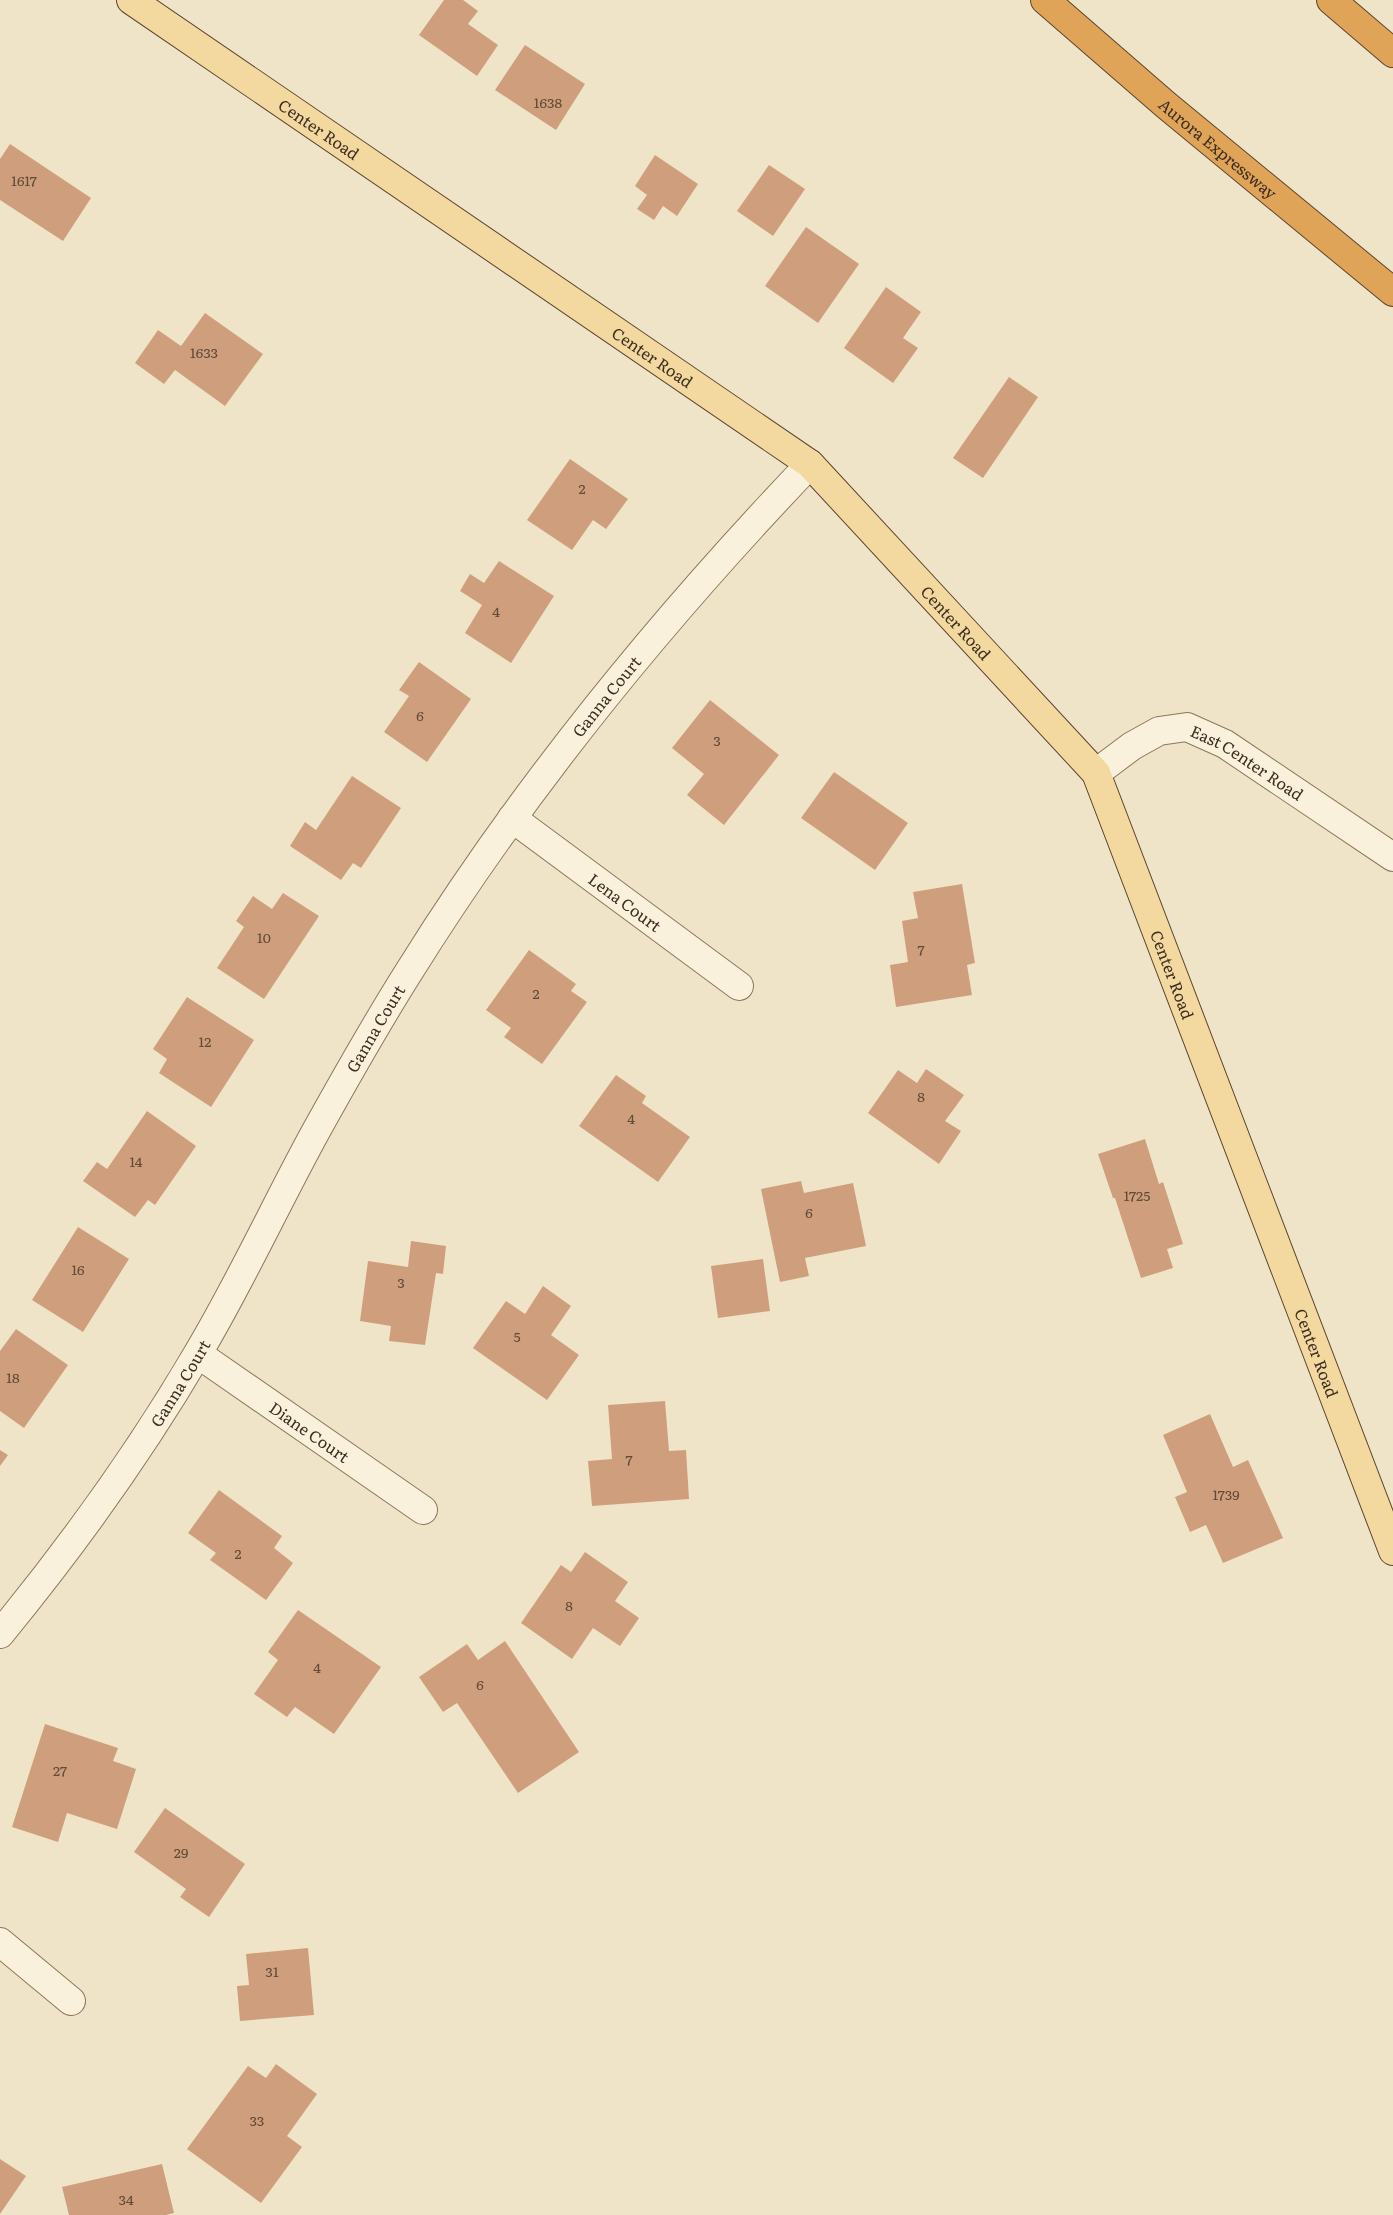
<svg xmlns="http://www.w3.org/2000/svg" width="1393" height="2215" font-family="Literata,serif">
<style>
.building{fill:#cf9f7d}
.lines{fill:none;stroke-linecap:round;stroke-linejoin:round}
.minor-casing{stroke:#8d765c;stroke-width:30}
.major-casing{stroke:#5b4430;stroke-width:30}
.highway-casing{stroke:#5b4430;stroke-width:30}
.minor{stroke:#faf1dc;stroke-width:28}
.major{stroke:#f3d9a0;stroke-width:28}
.highway{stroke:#e0a458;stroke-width:28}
.labels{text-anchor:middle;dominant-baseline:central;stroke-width:4.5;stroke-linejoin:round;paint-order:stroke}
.number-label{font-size:14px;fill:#624a37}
.street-label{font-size:16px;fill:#3d2e20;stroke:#f7eed8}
</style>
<rect width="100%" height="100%" fill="#f0e4c8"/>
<path class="building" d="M444 0H463L478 11 468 24 498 45 477 76 419 35Z
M525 45 585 84 556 130 495 90Z
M10 144 91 198 63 241 0 200V159Z
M655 155 698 184 677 216 663 206 654 220 637 209 647 195 635 186Z
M769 165 805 189 773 236 737 211Z
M806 227 859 264 818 323 765 286Z
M886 287 921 312 903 338 918 348 893 383 844 348Z
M205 313 263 354 225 406 175 370 164 384 135 363 158 330 181 346Z
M1009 377 1038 397 983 478 953 458Z
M570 459 628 499 606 529 593 520 572 550 527 520Z
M499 561 554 596 511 663 465 633 482 605 460 591 470 574 484 583Z
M419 662 471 699 427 762 384 732 409 696 399 690Z
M710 700 779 755 724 825 687 795 704 774 672 748Z
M834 772 908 823 875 870 801 818Z
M352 776 401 808 361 868 353 863 341 880 290 846 305 822 316 830Z
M962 884 975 963 967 965 972 995 896 1007 890 965 908 962 902 921 918 918 913 892Z
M283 893 319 916 264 999 217 968 244 927 236 921 253 896 272 909Z
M529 950 576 984 571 991 587 1002 542 1064 504 1037 511 1028 486 1010Z
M187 997 254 1040 211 1107 159 1073 167 1059 153 1049Z
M926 1069 964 1095 945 1121 961 1131 939 1164 868 1113 898 1070 917 1083Z
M616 1075 646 1096 642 1103 690 1137 658 1182 579 1126Z
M147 1111 196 1146 155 1205 148 1200 135 1217 83 1181 97 1162 107 1169Z
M1145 1139 1159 1184 1163 1182 1183 1244 1167 1249 1173 1268 1141 1278 1115 1198H1113L1098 1154Z
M801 1181 804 1193 853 1183 866 1246 805 1258 809 1276 780 1282 761 1189Z
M78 1227 129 1259 83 1332 32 1300Z
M411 1241 446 1246 443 1274 436 1273 425 1345 389 1341 391 1326 360 1321 368 1261 408 1267Z
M763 1259 770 1311 718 1318 711 1266Z
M543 1286 571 1306 551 1335 579 1355 547 1400 473 1348 506 1301 525 1314Z
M16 1329 68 1365 24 1428 0 1411V1351Z
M665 1401 669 1451 686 1450 689 1499 592 1506 588 1461 612 1459 608 1405Z
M1210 1414 1233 1467 1248 1460 1283 1538 1223 1563 1206 1525 1190 1532 1175 1497 1187 1492 1163 1435Z
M0 1450 8 1455 0 1466Z
M219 1490 282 1536 274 1548 293 1563 266 1600 210 1560 216 1553 188 1533Z
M585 1552 628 1582 615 1601 639 1618 620 1646 593 1628 572 1659 521 1623 561 1565 571 1572Z
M298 1610 381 1667 334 1734 295 1707 287 1717 254 1694 278 1660 268 1652Z
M505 1641 579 1752 518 1793 457 1703 443 1712 419 1677 467 1644 478 1660Z
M45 1724 118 1748 113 1761 136 1769 117 1829 67 1813 58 1842 12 1827Z
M165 1808 245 1864 209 1917 180 1897 186 1889 134 1852Z
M308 1948 314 2015 240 2021 237 1986 249 1985 246 1954Z
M276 2064 317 2094 287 2136 302 2147 261 2203 187 2149 248 2066 266 2078Z
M0 2159 26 2176 0 2214Z
M162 2164 174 2213 166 2215H69L62 2187Z"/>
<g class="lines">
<defs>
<g id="minor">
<path id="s1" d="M1096 773 1132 746 1159 731 1187 727 1225 744 1393 857"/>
<path id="s2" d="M512 818 739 986"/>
<path id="s3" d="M198 1354 423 1510"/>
<path id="s4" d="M0 1634C73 1545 140 1452 198 1353 241 1281 276 1204 316 1131 346 1077 377 1022 410 970 524 787 661 620 810 464"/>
<path d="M0 1942 71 2001"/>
</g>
<g id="major">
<path id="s5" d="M131 0 810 464 1096 773 1393 1551"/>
</g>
<g id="highway">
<path id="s6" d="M1045 0 1166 105 1393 292"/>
<path d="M1331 0 1393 53"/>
</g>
</defs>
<use href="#minor" class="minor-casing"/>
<use href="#major" class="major-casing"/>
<use href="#highway" class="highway-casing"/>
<use href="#minor" class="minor"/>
<use href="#major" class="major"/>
<use href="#highway" class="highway"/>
</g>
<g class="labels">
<g class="number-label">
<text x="548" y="102">1638</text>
<text x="24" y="180">1617</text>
<text x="204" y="352">1633</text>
<text x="582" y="488">2</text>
<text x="496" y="611">4</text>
<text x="420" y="715">6</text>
<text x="717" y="740">3</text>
<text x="264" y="937">10</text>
<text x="921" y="949">7</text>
<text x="536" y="993">2</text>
<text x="205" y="1041">12</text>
<text x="921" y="1096">8</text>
<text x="631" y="1118">4</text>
<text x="136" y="1161">14</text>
<text x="1137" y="1195">1725</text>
<text x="809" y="1212">6</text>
<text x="78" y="1269">16</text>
<text x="401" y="1282">3</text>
<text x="517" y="1336">5</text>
<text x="13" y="1377">18</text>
<text x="629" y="1459">7</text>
<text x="1226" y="1494">1739</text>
<text x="238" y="1553">2</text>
<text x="569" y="1605">8</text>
<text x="317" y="1667">4</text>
<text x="480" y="1684">6</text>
<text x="60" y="1770">27</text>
<text x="181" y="1852">29</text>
<text x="272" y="1971">31</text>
<text x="257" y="2120">33</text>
<text x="126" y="2199">34</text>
</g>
<g class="street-label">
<text stroke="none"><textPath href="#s5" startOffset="228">Center Road</textPath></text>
<text stroke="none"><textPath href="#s6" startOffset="228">Aurora Expressway</textPath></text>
<text stroke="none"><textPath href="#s5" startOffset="632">Center Road</textPath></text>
<text stroke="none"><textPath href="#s5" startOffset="1038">Center Road</textPath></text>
<text stroke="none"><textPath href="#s4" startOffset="1119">Ganna Court</textPath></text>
<text stroke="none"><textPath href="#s1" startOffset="174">East Center Road</textPath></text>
<text stroke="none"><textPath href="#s2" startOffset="141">Lena Court</textPath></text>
<text stroke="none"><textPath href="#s5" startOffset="1459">Center Road</textPath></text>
<text stroke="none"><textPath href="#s4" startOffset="714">Ganna Court</textPath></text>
<text stroke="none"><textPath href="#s5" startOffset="1864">Center Road</textPath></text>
<text stroke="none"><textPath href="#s4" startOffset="309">Ganna Court</textPath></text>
<text stroke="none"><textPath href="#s3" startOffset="136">Diane Court</textPath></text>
</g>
</g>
</svg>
